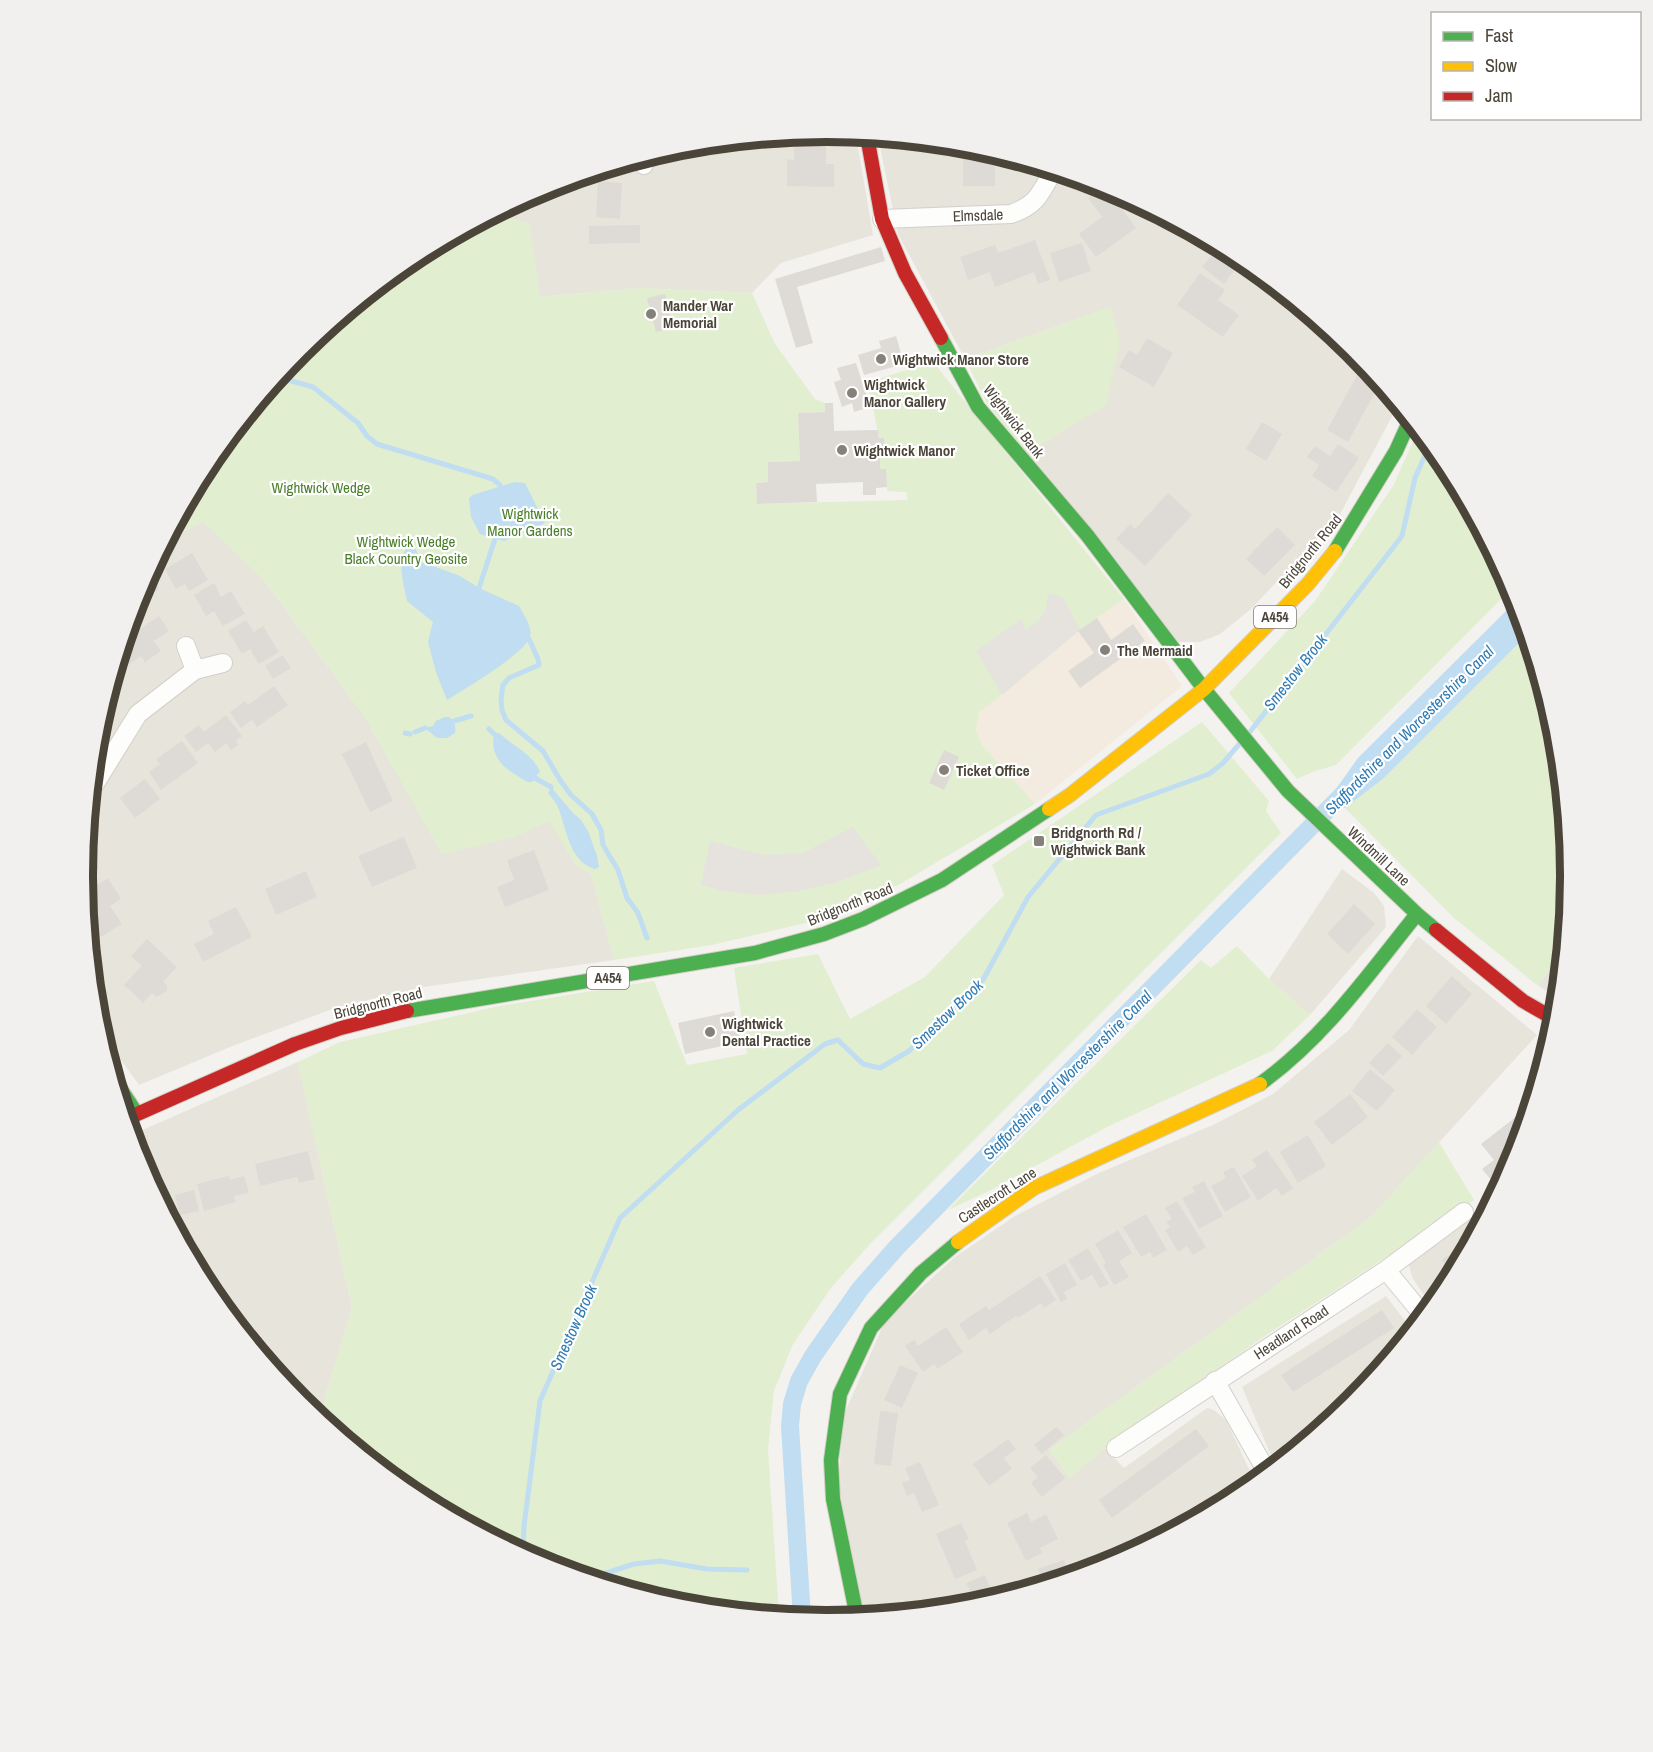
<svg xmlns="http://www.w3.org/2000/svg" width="1653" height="1752" font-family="'Archivo Narrow',sans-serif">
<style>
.residential{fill:#e7e4dc}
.commercial{fill:#f3ebdf}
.green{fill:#e1eecf}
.parking{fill:#e6e3df}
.water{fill:#c0ddf1}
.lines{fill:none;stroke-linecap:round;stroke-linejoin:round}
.stream{stroke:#c0ddf1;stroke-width:5}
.canal{stroke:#c0ddf1;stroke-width:18}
.building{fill:#dedbd6}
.street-casing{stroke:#d2d0cb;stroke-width:20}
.fast-casing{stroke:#d3cfc5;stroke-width:16}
.slow-casing{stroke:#d3cfc5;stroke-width:16}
.jam-casing{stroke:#d3cfc5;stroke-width:16}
.street{stroke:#fdfdfc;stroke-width:18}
.fast{stroke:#4caf50;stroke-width:14}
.slow{stroke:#ffc107;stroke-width:14}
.jam{stroke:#c62828;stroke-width:14}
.poi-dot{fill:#868178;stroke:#fff;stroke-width:2}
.labels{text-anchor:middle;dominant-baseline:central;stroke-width:4.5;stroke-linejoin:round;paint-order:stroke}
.shield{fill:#fff;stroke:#817c74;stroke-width:1.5}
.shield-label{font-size:14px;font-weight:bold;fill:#4b4439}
.street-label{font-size:15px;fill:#4b4439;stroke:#fff}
.poi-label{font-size:15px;font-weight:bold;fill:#4b4439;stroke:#fff;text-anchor:start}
.park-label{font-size:15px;fill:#4a7f2a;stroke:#fff}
.water-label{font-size:16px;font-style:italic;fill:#2e7ab2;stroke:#fff}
.rim{fill:none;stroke:#4b4439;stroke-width:8}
</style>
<rect width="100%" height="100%" fill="#f4f2ee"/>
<path class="residential" d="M827 132 856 135 873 235 781 263 752 293 639 288 539 297 529 224 509 217V206L542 189 682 146Z
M878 137 972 146 1112 189 1240 258 1353 350 1398 405 1339 516 1251 609 1220 634 1200 642H1177L1027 453 1111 307 965 359 898 234Z
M203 521 263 579 362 713 552 812 591 874 614 960 424 987 338 1007 235 1045 139 1085 100 1031 97 1021 83 876 97 731 139 591 166 541Z
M1342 869 1374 893 1384 906 1386 927 1310 1015 1269 979Z
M1418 936 1537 1035 1371 1217 1049 1450 1070 1478 1105 1448 1124 1468 1207 1408 1214 1410 1226 1420 1255 1482 1240 1495 1111 1563 971 1606 864 1616 839 1487 842 1419 885 1321 955 1257 1015 1216 1099 1173 1215 1124 1273 1094 1349 1030Z
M1563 955 1558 998 1537 985Z
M298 1062 352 1308 319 1417 300 1402 208 1289 139 1160 131 1135Z
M1489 1207 1445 1290 1431 1306 1412 1277 1408 1262Z
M1386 1296 1412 1330 1352 1402 1275 1465 1242 1387Z"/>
<path class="commercial" d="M1124 599 1182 686 1035 804 982 745 976 730 978 712 1017 683 1070 637Z"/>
<path class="green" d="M509 206V217L529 223 540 297 639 288 752 293 775 344 815 399 825 403V412L798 413 800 461 768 462V482L756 483 757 504 908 500 906 492 887 491 886 469H880V456L885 455 884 439 879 438 868 382 933 362 1124 599 1070 637 1017 683 979 712 976 730 982 745 1035 804 900 884 818 920 712 945 614 960 591 874 576 866 549 821 515 837 442 854 362 713 263 579 203 522 166 541 208 462 301 350 413 257Z
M1111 307 1120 342 1106 405 1027 453 987 403 965 359Z
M1418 430 1445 463 1512 588 1336 765 1315 771 1297 779 1229 693 1315 601 1393 486Z
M1527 635 1556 731 1570 876 1563 955 1537 985 1453 917 1345 808 1384 778Z
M1202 722 1269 801 1266 811 1281 833 870 1244 831 1288 793 1344 774 1391 768 1449 779 1615 681 1606 541 1563 413 1494 319 1417 352 1308 298 1062 340 1042 495 1007 654 981 687 1065 747 1054 734 968 818 954 850 1019 925 977 1004 895 992 865Z
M1237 946 1269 979 1310 1015 1272 1051 1109 1126 991 1190 948 1210 1201 960 1211 968Z
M1439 1142 1474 1200 1268 1334 1105 1448 1070 1478 1049 1450 1371 1217Z"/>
<path class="parking" d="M1048 593 1063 597 1080 630 1002 695 976 651 1021 619 1026 630 1040 619 1046 609Z
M853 827 881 865 835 883 794 892 759 895 723 891 701 885 710 841 764 855 803 853Z"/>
<path class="water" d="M514 482 525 483 545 523 504 541 480 534 471 517 469 498 473 495Z
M409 543 414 546 422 562 460 576 479 588 519 606C523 613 533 628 530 637 524 654 465 689 447 700L436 672 428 642 433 622 407 601C403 581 396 561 409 543Z
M1517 600 1527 635 1384 778 1345 808 1328 800 1358 758Z
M445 717H449C455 722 456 725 455 733L447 738H437L425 728 433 726 436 721Z
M499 733C514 747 530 752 540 771L532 782H528C508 771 489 760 494 734Z
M551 787 573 813 581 820 588 831 597 856 599 867 595 869C568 861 567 827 557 805 555 801 551 797 548 793Z"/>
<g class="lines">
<path class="stream" d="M278 377 313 387 358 423 367 436 377 444 493 479 500 485
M479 588 495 539
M529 639 538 659 539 665 509 678 503 685 501 699 502 710 506 720 543 751 560 780 571 795 592 814 601 830 603 845 618 870 627 898 638 913 647 938
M454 721 471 716
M489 729 494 734
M415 732 425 728
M405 733 410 734
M1249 733 1402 536 1415 478 1430 444
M535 778 551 787
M523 1553 524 1526 540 1401 620 1218 738 1110 825 1044 838 1040 863 1064 880 1068 909 1051 983 980 1028 897 1096 815 1209 774 1223 763 1241 742
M580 1575 603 1574 634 1564 660 1561 707 1569 747 1570"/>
<path class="canal" d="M802 1618 790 1426 792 1404 799 1381 813 1356 860 1289 897 1247 1350 787"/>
</g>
<path class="building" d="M826 132V164H834V187L787 186V159L794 160V135Z
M963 158H995V186H963Z
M598 181 622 183 620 219 596 217Z
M1103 186 1106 187 1136 228 1096 257 1079 234 1102 217 1088 198Z
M640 225V243L589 244V226Z
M1035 240 1050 280 1038 284 1034 272 995 287 990 272 968 280 960 257 995 245 998 253Z
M1082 243 1091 271 1059 282 1050 253Z
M1219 246 1247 263 1241 272 1236 268 1224 284 1202 267Z
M881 247 885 261 797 287 813 343 796 348 775 279Z
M1200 273 1225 290 1218 300 1239 315 1223 337 1177 305Z
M665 294 673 328 656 332 647 298Z
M896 336 904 364 864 375 858 355 881 348 879 341Z
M1147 338 1173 353 1154 387 1119 367 1129 350 1137 355Z
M856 363 870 407 854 412 852 403 842 407 834 382 841 380 837 368Z
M1361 368 1372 374 1380 383 1348 442 1327 430Z
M825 403H833L834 431 878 430 879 438H884L885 456H880V469H886L887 487 876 488V495H863V482L816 484 817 502 757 504 756 483 768 482V462L800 461 798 413 825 412Z
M1262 422 1282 434 1266 461 1246 449Z
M1338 444 1359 458 1336 492 1312 476 1319 465 1307 457 1315 446 1330 456Z
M1168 493 1192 515 1145 566 1116 539 1130 524 1135 529Z
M1277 527 1295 545 1264 576 1246 559Z
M192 553 208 580 189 591 185 584 176 589 165 569Z
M149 575 159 589 143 601 138 595Z
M214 583 221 597 231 591 245 614 223 626 214 611 206 616 194 595Z
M159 616 169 631 154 641 161 651 145 662 141 656 114 675 124 640Z
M1097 618 1111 640 1133 624 1145 641 1080 688 1068 671 1094 653 1078 631Z
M246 620 254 632 263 626 279 652 259 664 250 649 242 654 228 631Z
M283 655 291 668 273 679 265 666Z
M114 675 119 682 109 689Z
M274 686 288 705 257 727 252 720 241 728 230 712 245 701 248 705Z
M226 715 242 736 236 741 238 745 231 750 226 743 215 752 208 743 196 752 184 736 199 725 204 732Z
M182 741 198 763 161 790 149 772 160 764 156 759Z
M366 742 393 801 370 812 342 754Z
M944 750 959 757 944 790 929 783Z
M145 779 160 799 135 818 120 798Z
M404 837 417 868 372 887 358 856Z
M85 847 99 868 83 878V876Z
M534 850 549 890 505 907 497 887 514 880 507 860Z
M306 871 317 897 276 915 265 889Z
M108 878 121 899 110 906 122 924 101 937 86 916 84 893Z
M1354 904 1375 924 1348 954 1327 934Z
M236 907 252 937 203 962 194 944 214 934 208 921Z
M147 939 177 967 163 982 167 985V991L156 997 152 993 143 1003 124 985 142 966 131 956Z
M1452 976 1472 994 1446 1024 1426 1006Z
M1417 1009 1437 1027 1412 1055 1392 1037Z
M734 1011 741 1042 685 1054 678 1023Z
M1388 1043 1402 1056 1383 1076 1369 1063Z
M1370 1069 1395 1090 1377 1111 1352 1091Z
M1350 1094 1368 1117 1332 1145 1314 1122Z
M1531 1105 1514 1161 1503 1181 1496 1186 1482 1169 1494 1160 1481 1144Z
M1308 1135 1326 1166 1298 1183 1280 1152Z
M134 1143 142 1149 137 1155Z
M1267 1150 1293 1188 1282 1196 1276 1188 1258 1201 1242 1176 1257 1166 1252 1160Z
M308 1151 315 1179 299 1183 297 1177 260 1186 255 1164Z
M1234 1167 1251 1197 1225 1212 1211 1186 1226 1178 1223 1172Z
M229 1176 230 1180 244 1176 249 1193 234 1196 236 1202 204 1211 197 1184Z
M1204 1181 1223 1216 1199 1229 1182 1198 1195 1192 1192 1187Z
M194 1190 199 1211 180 1215 175 1195Z
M168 1191 179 1234H178L157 1193Z
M1177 1201 1206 1247 1193 1255 1187 1246 1178 1252 1165 1230 1170 1227 1166 1222 1172 1219 1165 1208Z
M1146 1214 1167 1250 1153 1258 1150 1252 1141 1257 1123 1227Z
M1118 1230 1132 1253 1119 1261 1129 1277 1114 1285 1103 1265 1106 1263 1095 1244Z
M1473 1238 1453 1275 1442 1260Z
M1088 1248 1109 1284 1100 1288 1092 1275 1081 1281 1068 1260Z
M1065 1263 1077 1285 1064 1292 1067 1299 1061 1302 1046 1274Z
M1040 1276 1056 1300 1044 1308 1041 1303 1018 1318 1016 1316 990 1334 986 1328 969 1340 959 1324 986 1306 989 1310Z
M1382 1310 1394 1328 1293 1392 1281 1375Z
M946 1327 963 1352 937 1369 934 1364 923 1372 905 1346 914 1340 918 1346Z
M900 1365 918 1373 902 1408 884 1400Z
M880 1411 898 1413 891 1466 874 1464Z
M1056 1427 1064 1435 1042 1454 1034 1445Z
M1196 1429 1209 1446 1112 1518 1099 1500Z
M1008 1439 1016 1449 1004 1458 1012 1469 989 1486 973 1464Z
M1046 1455 1065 1478 1042 1497 1031 1483 1038 1477 1030 1468Z
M920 1462 939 1505 922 1512 914 1493 907 1496 902 1483 910 1480 905 1468Z
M1239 1486 1241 1493 1218 1506 1214 1495Z
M1027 1513 1031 1522 1046 1514 1058 1539 1040 1548 1042 1553 1026 1561 1007 1523Z
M961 1523 969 1539 965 1541 977 1570 955 1579 936 1534Z
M1064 1560 1069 1576 1043 1584 1038 1569Z
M985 1575 992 1592 986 1595 988 1601 966 1606 961 1595 970 1591 966 1583Z"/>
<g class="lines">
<defs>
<path id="street" d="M644 165 645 157
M882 219 1011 214C1037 205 1040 194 1053 171
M186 646 195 670
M91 790 138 714 195 670 223 663
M1386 1270 1424 1316
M1215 1381 1267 1472
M1116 1448 1386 1270 1464 1212"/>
<path id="fast" d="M941 338 978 407 1087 535 1204 689 1288 791 1417 914 1436 930
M1335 551 1396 451 1410 420
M407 1011 755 953 824 934 863 919 942 880 1049 809
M114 1079 137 1114
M1260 1084C1324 1038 1368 975 1417 914
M857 1617 833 1499 831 1460 840 1394 871 1328 921 1273 958 1242"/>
<path id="slow" d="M1049 809 1070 795 1204 689 1308 584 1335 551
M958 1242 1034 1188 1260 1084"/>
<path id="jam" d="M867 136 882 219 905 273 941 338
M1436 930 1523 1001 1556 1020
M126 1119 295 1044 341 1028 407 1011"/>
</defs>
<use href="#street" class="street-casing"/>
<use href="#fast" class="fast-casing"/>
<use href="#slow" class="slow-casing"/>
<use href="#jam" class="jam-casing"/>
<use href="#street" class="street"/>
<use href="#fast" class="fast"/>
<use href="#slow" class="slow"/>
<use href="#jam" class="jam"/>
</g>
<g class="poi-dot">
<circle cx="651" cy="314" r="6"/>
<circle cx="881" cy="359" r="6"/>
<circle cx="852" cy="393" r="6"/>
<circle cx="842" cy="450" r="6"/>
<circle cx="1105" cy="650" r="6"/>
<circle cx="944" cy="770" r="6"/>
<rect x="1033" y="835" width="12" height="12" rx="3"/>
<circle cx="710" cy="1032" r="6"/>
</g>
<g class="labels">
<g class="shield">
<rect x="1254" y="606" width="42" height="22" rx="4.5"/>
<rect x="587" y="967" width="42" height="22" rx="4.5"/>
</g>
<g class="shield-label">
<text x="1275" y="617">A454</text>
<text x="608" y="978">A454</text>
</g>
<g class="street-label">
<text transform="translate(978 215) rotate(-2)">Elmsdale</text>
<text transform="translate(1014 421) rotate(52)">Wightwick Bank</text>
<text transform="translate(1310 551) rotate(-51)">Bridgnorth Road</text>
<text transform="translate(1379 856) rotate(43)">Windmill Lane</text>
<text transform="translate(850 904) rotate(-22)">Bridgnorth Road</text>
<text transform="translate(378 1003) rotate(-14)">Bridgnorth Road</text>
<text transform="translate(997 1195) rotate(-33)">Castlecroft Lane</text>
<text transform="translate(1291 1332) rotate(-33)">Headland Road</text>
</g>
<g class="poi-label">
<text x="663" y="305">Mander War<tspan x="663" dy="17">Memorial</tspan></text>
<text x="893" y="359">Wightwick Manor Store</text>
<text x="864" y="384">Wightwick<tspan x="864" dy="17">Manor Gallery</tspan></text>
<text x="854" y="450">Wightwick Manor</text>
<text x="1117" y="650">The Mermaid</text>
<text x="956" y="770">Ticket Office</text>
<text x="1051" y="832">Bridgnorth Rd /<tspan x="1051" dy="17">Wightwick Bank</tspan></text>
<text x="722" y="1023">Wightwick<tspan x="722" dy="17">Dental Practice</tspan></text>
</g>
<g class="park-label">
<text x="321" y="487">Wightwick Wedge</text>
<text x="530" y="513">Wightwick<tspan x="530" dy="17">Manor Gardens</tspan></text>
<text x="406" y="541">Wightwick Wedge<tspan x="406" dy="17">Black Country Geosite</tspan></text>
</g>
<g class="water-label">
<text transform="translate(1295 672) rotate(-52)">Smestow Brook</text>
<text transform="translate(1409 730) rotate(-45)">Staffordshire and Worcestershire Canal</text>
<text transform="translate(947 1014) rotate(-44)">Smestow Brook</text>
<text transform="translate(1067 1075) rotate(-45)">Staffordshire and Worcestershire Canal</text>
<text transform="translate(573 1327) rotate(-66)">Smestow Brook</text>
</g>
</g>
<path d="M0 0H1653V1752H0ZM826 142H827A733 733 0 0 1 1560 875V877A733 733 0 0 1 827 1610H826A733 733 0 0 1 93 877V875A733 733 0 0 1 826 142Z" fill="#f1f0ef" fill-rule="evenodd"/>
<path class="rim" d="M826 142H827A733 733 0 0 1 1560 875V877A733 733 0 0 1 827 1610H826A733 733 0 0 1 93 877V875A733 733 0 0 1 826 142Z"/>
<rect x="1431" y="12" width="210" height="108" fill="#ffffff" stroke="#b7b4b0" stroke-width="1.5"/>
<rect x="1443" y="32" width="30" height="9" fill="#4caf50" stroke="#b7b4b0" stroke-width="1.5"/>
<text x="1485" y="42" font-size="18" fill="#4b4439">Fast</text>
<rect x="1443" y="62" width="30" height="9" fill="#ffc107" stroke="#b7b4b0" stroke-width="1.5"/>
<text x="1485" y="72" font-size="18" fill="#4b4439">Slow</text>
<rect x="1443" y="92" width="30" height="9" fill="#c62828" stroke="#b7b4b0" stroke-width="1.5"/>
<text x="1485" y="102" font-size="18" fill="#4b4439">Jam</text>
</svg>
